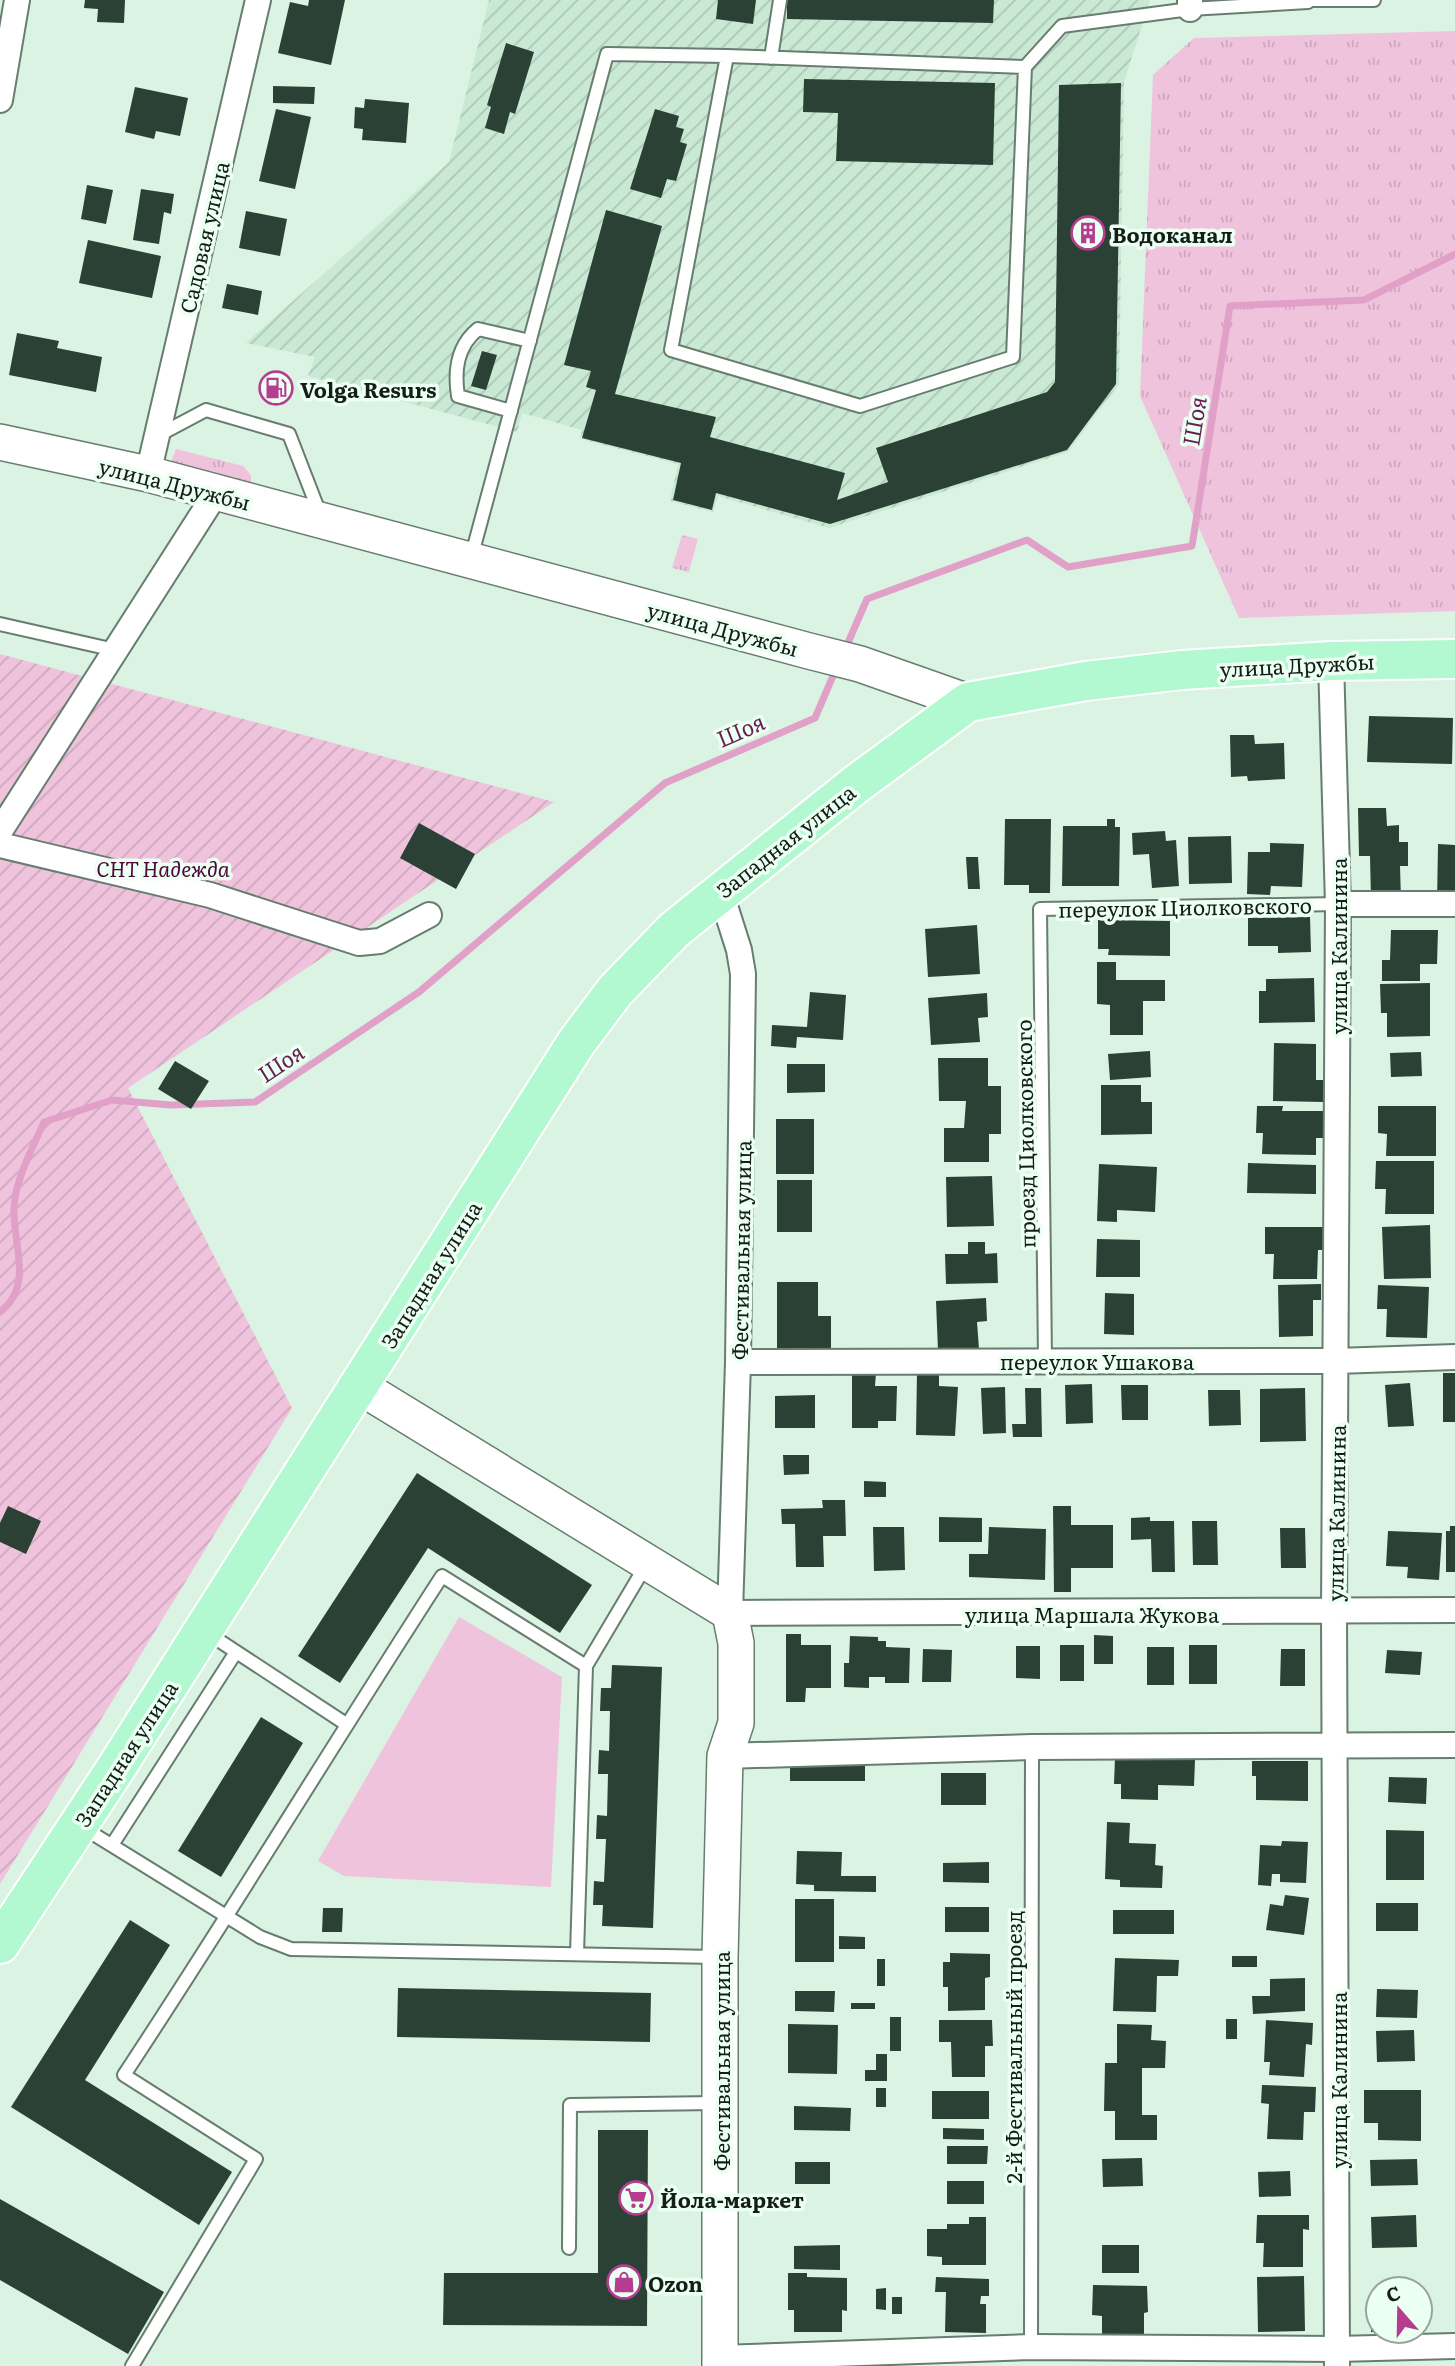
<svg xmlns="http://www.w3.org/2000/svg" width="1455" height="2366" font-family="Literata,serif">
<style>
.industrial{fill:url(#industrial-furrows)}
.grass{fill:url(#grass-tufts)}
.park{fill:#f0c3dd}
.garden{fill:url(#garden-furrows)}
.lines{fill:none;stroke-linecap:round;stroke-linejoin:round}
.stream{stroke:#e1a0c7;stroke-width:7}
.building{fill:#2c4135}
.lane-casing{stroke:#677d6f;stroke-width:16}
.street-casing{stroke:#677d6f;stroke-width:28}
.secondary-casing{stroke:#677d6f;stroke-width:38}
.primary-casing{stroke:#fff;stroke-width:42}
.lane{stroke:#fff;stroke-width:12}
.street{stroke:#fff;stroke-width:24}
.secondary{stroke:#fff;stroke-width:35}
.primary{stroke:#b2f8d1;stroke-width:38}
.labels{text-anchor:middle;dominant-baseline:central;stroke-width:7;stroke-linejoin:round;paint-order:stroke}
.poi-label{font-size:21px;font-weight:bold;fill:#141d17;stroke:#ebfff2;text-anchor:start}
.street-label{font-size:21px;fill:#141d17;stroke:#ebfff2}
.park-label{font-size:21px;font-style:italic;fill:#52043d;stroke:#ebfff2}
.water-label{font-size:23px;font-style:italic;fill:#681d50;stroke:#ebfff2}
</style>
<defs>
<pattern id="industrial-furrows" width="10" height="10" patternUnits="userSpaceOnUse" patternTransform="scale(1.75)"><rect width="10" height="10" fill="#c9e9d5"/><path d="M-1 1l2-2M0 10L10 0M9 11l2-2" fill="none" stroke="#acc7b6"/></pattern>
<pattern id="grass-tufts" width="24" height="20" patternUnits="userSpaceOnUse" patternTransform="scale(1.75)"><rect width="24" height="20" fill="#f0c3dd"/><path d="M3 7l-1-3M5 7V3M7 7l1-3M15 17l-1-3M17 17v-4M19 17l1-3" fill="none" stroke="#cda7bd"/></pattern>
<pattern id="garden-furrows" width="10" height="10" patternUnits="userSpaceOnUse" patternTransform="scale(1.75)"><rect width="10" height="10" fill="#f0c3dd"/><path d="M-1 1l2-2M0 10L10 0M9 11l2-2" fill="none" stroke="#cda7bd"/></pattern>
</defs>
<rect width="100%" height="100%" fill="#daf3e3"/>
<path class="industrial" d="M489 0H1150L1124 82 1119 384 1068 452 829 528 718 496 713 512 670 501 678 464 580 439 582 430 522 413 517 432 308 376 315 357 246 343 449 162Z"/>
<path class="grass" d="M1455 31V611L1239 618 1140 396 1153 75 1194 38Z
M176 449 243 466 251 475V484L171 462Z
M682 535 698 539 689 572 672 568Z"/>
<path class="park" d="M459 1617 562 1677 551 1887 344 1876 318 1861Z"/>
<path class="garden" d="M0 654 554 802 128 1088 292 1408 0 1884Z"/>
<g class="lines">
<path class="stream" d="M844 652 867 599 1027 540 1068 567 1192 546 1230 306 1364 300 1455 254
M0 1312C34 1286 13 1245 14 1210 14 1181 33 1148 44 1122L112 1100 171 1105 255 1102 419 992 665 783 815 718 836 669"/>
</g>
<path class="building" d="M85 0H125L124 23 97 22 98 9 84 8Z
M309 0H345L331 65 278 53 290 2 308 6Z
M718 0H756L753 24 716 19Z
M787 0H994L993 23 787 19Z
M506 43 534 52 515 114 510 112 504 134 485 128 491 107 487 105Z
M804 79 995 83 993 165 836 161 838 113 803 112Z
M1121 83 1116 384 1067 450 830 524 716 493 712 510 673 500 681 463 582 438 596 390 586 387 591 371 564 365 606 210 662 226 615 394 716 417 710 437 845 473 837 500 888 482 876 448 1047 392 1055 382 1059 85Z
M273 86 315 87 314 104 273 103Z
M135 87 188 98 180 136 156 131 154 139 125 132Z
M365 99 409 103 406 143 362 140 363 129 354 128 355 107 364 108Z
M276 109 311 117 295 189 259 181Z
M655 109 679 116 676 127 684 129 680 142 687 144 676 181 667 179 661 198 630 189Z
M87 185 113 190 106 224 81 219Z
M141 189 174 194 171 214 164 212 159 244 133 240Z
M246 211 287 219 280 256 239 248Z
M88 240 161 256 152 298 79 283Z
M227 284 262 291 258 315 222 308Z
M17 333 59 341 57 348 102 357 96 392 9 375Z
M482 351 497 355 486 390 471 386Z
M268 373 291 380 284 404 261 396Z
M1369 716 1453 718 1452 764 1367 762Z
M1230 735H1254L1255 744 1284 743 1285 779 1248 781 1247 776 1231 777Z
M1358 808H1386L1387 826 1399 825V842H1408V866H1400L1401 900H1371L1370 856H1359Z
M1005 819H1051L1050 893H1029V885H1004Z
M1107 819H1115V827H1120L1119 886H1062L1063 826H1107Z
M419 823 475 854 456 889 400 858Z
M1165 831 1166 841 1176 840 1179 886 1152 888 1149 854 1133 855 1132 833Z
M1231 836 1232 883 1189 884 1188 837Z
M1270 843 1304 844 1302 887 1271 886 1270 895 1247 894 1248 852H1270Z
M1438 844 1455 845V904H1437Z
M966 857H978L980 889H968Z
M1310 917 1311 952 1278 953V946H1248V918Z
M1098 920 1170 921V956L1108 955 1109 949H1098Z
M977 925 980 974 928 977 925 929Z
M1391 930H1438L1437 964H1420V981H1382V960H1390Z
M1097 962H1116V980H1165V1001H1143V1035H1110V1005L1097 1004Z
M1314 978 1315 1022 1259 1023V991H1266V979Z
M1430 983V1036L1387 1037V1013H1381L1380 984Z
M810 992 846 995 843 1040 797 1037 796 1048 771 1046 772 1025 807 1027Z
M987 993 988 1017 978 1018 980 1042 931 1045 928 998Z
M1274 1043 1316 1044V1080H1324L1323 1102 1273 1101Z
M1150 1051 1151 1077 1110 1080 1108 1054Z
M1421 1052 1422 1076 1391 1077 1390 1053Z
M938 1058H988V1086H1001V1134H989V1162H944V1128H964L966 1101H939Z
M175 1061 209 1081 191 1109 158 1089Z
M787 1064H825V1092L787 1093Z
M1101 1085H1141V1102H1152V1134L1101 1135Z
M1257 1106H1283L1282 1111H1328V1138H1316V1155L1262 1154 1263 1133H1256Z
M1378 1106H1436V1156H1386L1387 1134 1378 1133Z
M776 1119H814V1174H776Z
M1376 1161H1434V1214H1385L1386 1189H1375Z
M1248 1163 1316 1165V1194L1247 1193Z
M1099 1164 1157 1167 1155 1212 1117 1210V1222L1097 1221Z
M992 1176 994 1226 947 1227 946 1177Z
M777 1180H812V1232H777Z
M1430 1225 1431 1278 1384 1279 1382 1227Z
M1265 1227H1325L1324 1250H1318L1317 1279H1273L1274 1254H1265Z
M1097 1239 1140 1240V1277H1096Z
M968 1242H985V1254L997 1253 998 1283 946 1284 945 1254H968Z
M777 1282H818V1316H831V1354H777Z
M1321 1284V1300H1313V1336L1279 1337 1278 1285Z
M1378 1285 1429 1287 1427 1338 1386 1337 1387 1309H1377Z
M1105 1293 1134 1294V1335L1104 1334Z
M986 1298 987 1321 977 1322 979 1349 938 1351 936 1301Z
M917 1372H939V1386L958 1387 955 1436 916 1435Z
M852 1373H876L875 1386H897L896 1421H878V1428H852Z
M1443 1373H1455V1422H1443Z
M1410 1383 1414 1426 1388 1427 1385 1385Z
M1092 1384 1093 1423 1066 1424 1065 1385Z
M1121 1385H1148V1420H1122Z
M1005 1387 1006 1433 983 1434 981 1388Z
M1025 1388H1041L1042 1437H1013L1012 1424H1026Z
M1305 1388 1306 1441 1260 1442V1389Z
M1208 1390H1240L1241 1425 1209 1426Z
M815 1395V1428H775V1396Z
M783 1455H809V1474L784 1475Z
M417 1473 592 1585 560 1633 428 1548 340 1683 298 1656Z
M864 1481 886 1482V1497H864Z
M822 1500H845L846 1536H823L824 1567H796L795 1524H782L781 1509 823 1508Z
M8 1506 41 1521 26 1554 0 1542V1523Z
M1053 1506H1071V1525H1113V1568H1071V1592H1054Z
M939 1517 982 1518V1542H939Z
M1150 1517V1521H1174L1175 1572H1152L1151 1539 1131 1540V1518Z
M1192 1521H1217L1218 1565H1193Z
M1450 1526H1455V1572H1446V1531H1450Z
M873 1527H904L905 1570 874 1571Z
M989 1527 1046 1529 1045 1580 969 1577V1554H988Z
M1280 1528H1305L1306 1568H1281Z
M1388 1531 1442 1533 1439 1580 1407 1578 1408 1567 1386 1566Z
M786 1634H801V1645H831V1688H806L805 1702H786Z
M1094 1635 1113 1636V1664H1094Z
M850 1636 878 1637V1641H886V1647L910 1648 909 1683H885V1677H869V1688L844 1687V1663H849Z
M1060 1645H1084V1681H1060Z
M1189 1645H1217V1684H1189Z
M1016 1646H1040V1679L1016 1678Z
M1147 1647H1174V1685H1147Z
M923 1649 952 1650 951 1682H922Z
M1281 1649H1305V1686H1280Z
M1387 1650 1422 1652 1420 1675 1385 1673Z
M612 1665 662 1667 653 1928 602 1926 603 1905H593L594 1881 604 1882 606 1839H596L597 1815 607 1816 608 1774H598L599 1750 609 1751 610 1711H600L601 1688H611Z
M261 1717 303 1743 221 1877 178 1851Z
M1115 1758 1195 1760 1194 1786 1158 1785V1800L1121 1799V1784H1114Z
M790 1759H865V1781H790Z
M1252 1761H1308V1801L1256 1800V1776H1252Z
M941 1773H986V1805H941Z
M1389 1777 1427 1778 1426 1804 1388 1802Z
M1107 1822 1130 1823 1129 1843 1156 1844 1155 1865 1163 1866 1162 1888 1120 1887V1880L1105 1879Z
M1386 1830 1424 1831V1880H1386Z
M1282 1841 1308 1842 1306 1883 1280 1882V1874H1272L1271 1886 1258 1885 1260 1845 1281 1846Z
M797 1851 842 1852 841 1876H876V1892L814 1891V1885L796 1884Z
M989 1862V1883L943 1882V1863Z
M1285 1895 1309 1898 1304 1935 1266 1930 1270 1904 1283 1906Z
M795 1899H834V1962H795Z
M1376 1903H1418V1931H1376Z
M945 1907H989V1932H945Z
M323 1908H343L342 1932H322Z
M1113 1910H1174V1934H1113Z
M130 1920 170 1945 85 2080 232 2172 199 2225 11 2107Z
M839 1936 865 1937V1949H839Z
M950 1953 990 1954V1977L985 1978V2010L948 2011V1987H943V1962H950Z
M1232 1956H1257V1967H1232Z
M1115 1958 1179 1960 1178 1976H1157L1156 2012 1113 2011Z
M877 1959H885V1986H877Z
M1305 1978V2011L1253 2014 1252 1996H1270V1979Z
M398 1988 651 1993 650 2042 397 2037Z
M1377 1989 1418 1990 1417 2018 1376 2017Z
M795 1991H835L834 2012 795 2011Z
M851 2003H875V2009H851Z
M890 2017H901V2051H890Z
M1226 2019H1237V2039H1226Z
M939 2020H992L993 2046H985V2077H952L951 2042H939Z
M1266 2020 1313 2023 1312 2045 1306 2044 1304 2077 1269 2075 1270 2062H1264Z
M788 2024 838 2025 837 2074 788 2073Z
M1117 2024 1152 2025 1151 2040 1166 2041 1165 2068H1142V2115H1157V2140H1115V2111H1104L1105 2063H1117Z
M1414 2030 1415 2061 1377 2062 1376 2031Z
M876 2054H887V2081H865V2070H876Z
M1262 2085 1316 2087 1315 2112H1304L1303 2140 1267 2139 1269 2104 1261 2103Z
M876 2088H886V2107H876Z
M1364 2090H1421V2141L1378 2140V2123H1364Z
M932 2091H989V2119H932Z
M794 2106 851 2108 850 2131 794 2130Z
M943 2128 984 2129V2140L943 2139Z
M598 2130H648L647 2326 443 2325 444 2273H598Z
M947 2146H988L987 2164H947Z
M1142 2158 1143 2186 1103 2187 1102 2159Z
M1417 2159 1418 2185 1371 2186 1370 2160Z
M795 2162H830V2184H795Z
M1290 2171 1291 2196 1259 2197 1258 2172Z
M947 2181H984V2204H947Z
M0 2199 164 2292 128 2354 0 2280Z
M1257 2215H1309V2230L1303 2229V2267H1263L1264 2243H1256Z
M1416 2215 1417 2247 1372 2248 1371 2217Z
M969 2217H986V2265H942V2257L927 2256V2229H947V2224H969Z
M840 2245V2270L794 2269V2246Z
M1102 2245H1139V2273H1102Z
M788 2273H807V2277L847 2278V2311L842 2310V2332H794V2310H788Z
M1304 2276 1305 2331 1258 2332 1257 2277Z
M936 2277 989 2279V2296H981L980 2304H986V2333L945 2332 946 2292H935Z
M1093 2285 1147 2286 1148 2312 1144 2313V2336L1102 2337V2316L1092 2315Z
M886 2288V2310L876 2309V2289Z
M892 2297H902V2314H892Z
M1372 2302H1378V2332H1371Z"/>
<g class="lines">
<defs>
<path id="lane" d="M1308 0H1374
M771 58 780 0
M1025 67 727 56 671 350 860 406 1013 357 1025 67 1062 26 1190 9 1308 2
M511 411 458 396C454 370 457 346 478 329L530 341
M157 436 206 410 289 434 320 514
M471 558 607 54 727 56
M0 624 115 650
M1045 1360 1040 909 1338 904
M206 1632 346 1724
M82 1827 260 1937 291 1949 716 1957
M112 1845 236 1652
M577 1954 586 1666 646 1565
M569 2248 570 2105 716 2103
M1031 2347 1032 1747
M132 2366 256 2159 124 2075C233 1910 335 1741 442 1576L586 1666"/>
<path id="street" d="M1190 9V0
M0 100 17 0
M148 474 258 0
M1331 661 1338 904 1334 1613 1337 2366
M0 831 216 493
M0 845 210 895 359 943 380 941 429 915
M720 890 739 950 743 974 738 1362 730 1613 1455 1610
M1338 904H1455
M738 1362 1336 1361 1455 1357
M725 1756 1032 1747 1455 1745
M720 2358 1031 2347 1337 2349 1455 2346"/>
<path id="secondary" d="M0 442 148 474 809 651 860 664 968 702
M359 1386 730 1613
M720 2366V1957L725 1756 736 1723V1643L730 1613"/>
<path id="primary" d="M0 1944 116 1768 576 1043 615 991 674 930 855 785 968 702 1086 681 1182 670 1331 661 1455 659"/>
</defs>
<use href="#lane" class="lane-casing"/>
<use href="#street" class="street-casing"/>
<use href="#secondary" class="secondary-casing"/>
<use href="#primary" class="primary-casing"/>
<use href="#lane" class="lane"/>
<use href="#street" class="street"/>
<use href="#secondary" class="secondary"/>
<use href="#primary" class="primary"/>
</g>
<defs>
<symbol id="building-ring" viewBox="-11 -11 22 22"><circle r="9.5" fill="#ebfff2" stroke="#b63c8f" stroke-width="1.5"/><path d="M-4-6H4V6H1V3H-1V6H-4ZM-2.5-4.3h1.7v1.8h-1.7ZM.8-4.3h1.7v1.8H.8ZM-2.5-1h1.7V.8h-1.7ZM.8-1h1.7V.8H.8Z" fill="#b63c8f"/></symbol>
<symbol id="fuel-ring" viewBox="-11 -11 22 22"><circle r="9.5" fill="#ebfff2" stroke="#b63c8f" stroke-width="1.5"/><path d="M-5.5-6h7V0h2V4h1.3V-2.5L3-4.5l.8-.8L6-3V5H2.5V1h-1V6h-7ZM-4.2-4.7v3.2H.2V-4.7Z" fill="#b63c8f"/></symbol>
<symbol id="supermarket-ring" viewBox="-11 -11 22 22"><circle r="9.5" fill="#ebfff2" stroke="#b63c8f" stroke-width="1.5"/><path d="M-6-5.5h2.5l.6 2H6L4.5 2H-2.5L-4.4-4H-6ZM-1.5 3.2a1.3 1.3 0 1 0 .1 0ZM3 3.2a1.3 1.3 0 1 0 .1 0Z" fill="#b63c8f"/></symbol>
<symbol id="shop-ring" viewBox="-11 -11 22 22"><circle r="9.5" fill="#ebfff2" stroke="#b63c8f" stroke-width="1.5"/><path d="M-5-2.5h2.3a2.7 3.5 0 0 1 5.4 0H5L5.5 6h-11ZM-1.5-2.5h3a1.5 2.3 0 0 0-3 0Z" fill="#b63c8f"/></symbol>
</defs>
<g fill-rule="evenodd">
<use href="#building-ring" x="1069" y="214" width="38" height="38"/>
<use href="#fuel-ring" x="257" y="369" width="38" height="38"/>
<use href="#supermarket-ring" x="617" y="2179" width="38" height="38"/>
<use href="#shop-ring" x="605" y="2263" width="38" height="38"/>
</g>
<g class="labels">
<g class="poi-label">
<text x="1112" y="233">Водоканал</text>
<text x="300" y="388">Volga Resurs</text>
<text x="660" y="2198">Йола-маркет</text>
<text x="648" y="2282">Ozon</text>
</g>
<g class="street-label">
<text transform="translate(203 237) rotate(-77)">Садовая улица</text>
<text transform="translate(175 483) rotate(14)">улица Дружбы</text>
<text transform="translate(723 628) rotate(15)">улица Дружбы</text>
<text transform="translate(1297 664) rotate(-3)">улица Дружбы</text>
<text transform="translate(785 840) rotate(-38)">Западная улица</text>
<text transform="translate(1185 906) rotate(-1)">переулок Циолковского</text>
<text transform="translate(1337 946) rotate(-90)">улица Калинина</text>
<text transform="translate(1024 1134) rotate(-91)">проезд Циолковского</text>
<text transform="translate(740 1250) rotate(-89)">Фестивальная улица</text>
<text transform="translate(430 1274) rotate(-58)">Западная улица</text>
<text x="1097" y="1360">переулок Ушакова</text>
<text transform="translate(1335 1513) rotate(-89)">улица Калинина</text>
<text x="1092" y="1613">улица Маршала Жукова</text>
<text transform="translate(125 1753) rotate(-57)">Западная улица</text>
<text transform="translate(1012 2047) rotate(-90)">2-й Фестивальный проезд</text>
<text transform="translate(720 2061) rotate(-90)">Фестивальная улица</text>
<text transform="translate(1337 2080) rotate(-90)">улица Калинина</text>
</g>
<g class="park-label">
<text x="163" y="867">СНТ Надежда</text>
</g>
<g class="water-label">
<text transform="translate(1193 421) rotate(-81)">Шоя</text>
<text transform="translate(740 729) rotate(-24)">Шоя</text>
<text transform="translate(280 1062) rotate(-34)">Шоя</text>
</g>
</g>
<g transform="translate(1399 2310) rotate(340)"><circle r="33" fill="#ebfff2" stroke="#95a59a" stroke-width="2"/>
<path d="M0-5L12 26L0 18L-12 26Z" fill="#b63c8f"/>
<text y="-10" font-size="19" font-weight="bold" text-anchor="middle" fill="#141d17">С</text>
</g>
</svg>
